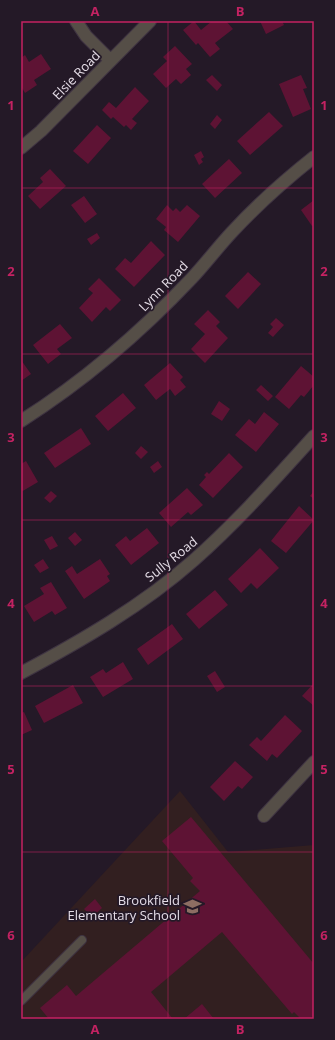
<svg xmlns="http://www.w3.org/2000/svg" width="335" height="1040" font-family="'Open Sans',sans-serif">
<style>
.education{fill:#321f20}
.building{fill:#5e1334}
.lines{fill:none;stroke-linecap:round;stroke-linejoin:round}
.lane-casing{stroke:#3f3442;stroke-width:10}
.street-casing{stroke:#3f3442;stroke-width:14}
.lane{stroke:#554e47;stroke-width:8}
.street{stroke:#554e47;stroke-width:12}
.grid{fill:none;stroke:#c42262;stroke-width:1;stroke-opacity:0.55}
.labels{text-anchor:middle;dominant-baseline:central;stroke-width:3.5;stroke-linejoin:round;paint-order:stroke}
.street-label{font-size:13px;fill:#e4dce6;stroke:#241927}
.poi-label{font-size:13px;fill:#e4dce6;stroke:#241927;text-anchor:end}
.neatline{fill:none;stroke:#c42262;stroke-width:1.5}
.grid-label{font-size:13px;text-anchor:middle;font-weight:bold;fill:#c42262}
</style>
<rect width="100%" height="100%" fill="#241927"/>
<path class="education" d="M180 791 228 852 314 845V1019H21V962Z"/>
<path class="building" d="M194 21 201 30 212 21H226L233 29 215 43 220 49 210 57 198 43 196 45 183 30Z
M260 21H282L284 25 266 34Z
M175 46 192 64 186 69 191 75 181 84 176 79 166 88 153 74 167 61 163 57Z
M41 54 51 69 34 80 37 85 25 93 21 86V58L25 55 29 62Z
M212 75 222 85 217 91 206 80Z
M301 75 307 88 303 89 311 109 293 117 279 84Z
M135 87 149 101 132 119 137 123 131 130 126 125 124 127 113 117 111 119 102 110 109 102 116 108Z
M269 112 283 126 250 155 237 141Z
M217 115 222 120 215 129 210 124Z
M97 125 111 138 88 164 73 151Z
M201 151 204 157 201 159 203 162 199 165 194 155Z
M229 159 242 173 215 198 202 184Z
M50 169 66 186 40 209 28 196 43 182 40 178Z
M84 196 97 214 85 223 71 205Z
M314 200V225L312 226 301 210Z
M167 205 173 211 176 208 180 212 187 205 200 216 178 242 164 230 166 227 156 219Z
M97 233 100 238 91 245 87 239Z
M151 241 165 255 134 287 115 269 125 258 131 263Z
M248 272 261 284 238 309 225 296Z
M99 278 121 300 110 311 106 307 92 322 79 308 93 293 88 289Z
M208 310 220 322 216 326 228 338 205 363 191 349 205 334 194 324Z
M276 318 284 325 273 337 268 333 273 327 270 324Z
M60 324 72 338 57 349 61 354 48 364 33 345Z
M21 360 31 374 21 381Z
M170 363 183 377 180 380 186 387 175 396 170 389 156 400 144 385Z
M301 366 314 377V385L304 397 301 395 289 409 275 397Z
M261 385 273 396 268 401 256 390Z
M123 393 136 408 108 431 95 416Z
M219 401 230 409 222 421 211 414Z
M264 412 279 424 256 452 235 435 249 419 255 424Z
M81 428 91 444 55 468 44 453Z
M141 446 148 452 141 459 135 453Z
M229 453 243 467 213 498 199 485 206 477 204 475 207 472 209 474Z
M26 461 38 482 21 492V464Z
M158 461 162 467 154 473 150 467Z
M187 488 203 505 191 515 188 512 171 527 159 513Z
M51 491 57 496 50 503 44 498Z
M314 491V499L310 496Z
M299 506 314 520 286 553 271 541Z
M147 528 159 543 131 565 115 545 126 536 130 541Z
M75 532 82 540 75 546 68 538Z
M52 536 58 546 50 550 44 540Z
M260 548 279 568 257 589 251 583 241 593 228 579Z
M43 559 49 568 40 573 34 565Z
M100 559 110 574 107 576 110 581 84 599 65 571 72 566 77 574Z
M51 582 67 608 55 615 52 611 34 622 24 606 44 594 40 588Z
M215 590 228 605 199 629 186 614Z
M172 624 183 639 148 665 137 649Z
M123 662 133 679 103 697 90 677 103 669 106 673Z
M215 671 225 687 217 692 207 676Z
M314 683V706L302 696Z
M73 685 83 703 44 723 35 706Z
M24 712 32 730 21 735V713Z
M285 715 302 731 277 758 272 754 267 761 249 745 257 737 261 741Z
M235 761 253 777 242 789 238 786 224 801 210 787Z
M191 817 314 964V1015L309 1019H301L294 1012 292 1014 222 932 151 992 173 1019H49L40 1008 67 985 76 996 200 891 190 881 193 878 162 841Z
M95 899 102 908 92 917 84 909Z
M202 1004 214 1019H184Z"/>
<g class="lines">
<defs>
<path id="lane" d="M21 1001 82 940"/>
<path id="street" d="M76 21 86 36 110 60
M21 148 41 131 150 21
M21 421C84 381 141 332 192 278 206 263 218 247 232 232 257 205 285 180 314 157
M21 673C81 641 142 606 194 560 237 522 275 479 314 436
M264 816 314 762"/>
</defs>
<use href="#lane" class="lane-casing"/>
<use href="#street" class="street-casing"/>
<use href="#lane" class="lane"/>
<use href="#street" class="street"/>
</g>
<path class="grid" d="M168 21V1019M21 188H314M21 354H314M21 520H314M21 686H314M21 852H314"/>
<defs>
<symbol id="school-bare" viewBox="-9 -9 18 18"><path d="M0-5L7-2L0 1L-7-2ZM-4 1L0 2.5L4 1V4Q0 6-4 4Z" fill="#8d6e63" stroke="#241927" stroke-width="2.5" paint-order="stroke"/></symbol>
</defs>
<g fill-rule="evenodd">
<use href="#school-bare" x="180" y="894" width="25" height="25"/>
</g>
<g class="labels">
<g class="street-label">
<text transform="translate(76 75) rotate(-46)">Elsie Road</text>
<text transform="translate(163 286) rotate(-46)">Lynn Road</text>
<text transform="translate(171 559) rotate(-39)">Sully Road</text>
</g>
<g class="poi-label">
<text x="180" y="900">Brookfield<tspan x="180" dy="15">Elementary School</tspan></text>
</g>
</g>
<rect width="335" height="1040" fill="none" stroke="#241927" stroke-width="44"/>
<rect x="22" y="22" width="291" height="996" class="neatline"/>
<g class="grid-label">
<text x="95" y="16">A</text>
<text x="240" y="16">B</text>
<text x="11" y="110">1</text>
<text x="324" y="110">1</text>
<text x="11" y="276">2</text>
<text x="324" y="276">2</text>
<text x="11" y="442">3</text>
<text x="324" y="442">3</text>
<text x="11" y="608">4</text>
<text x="324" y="608">4</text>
<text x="11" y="774">5</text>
<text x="324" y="774">5</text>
<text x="11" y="940">6</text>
<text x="324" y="940">6</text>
<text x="95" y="1034">A</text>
<text x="240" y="1034">B</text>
</g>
</svg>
